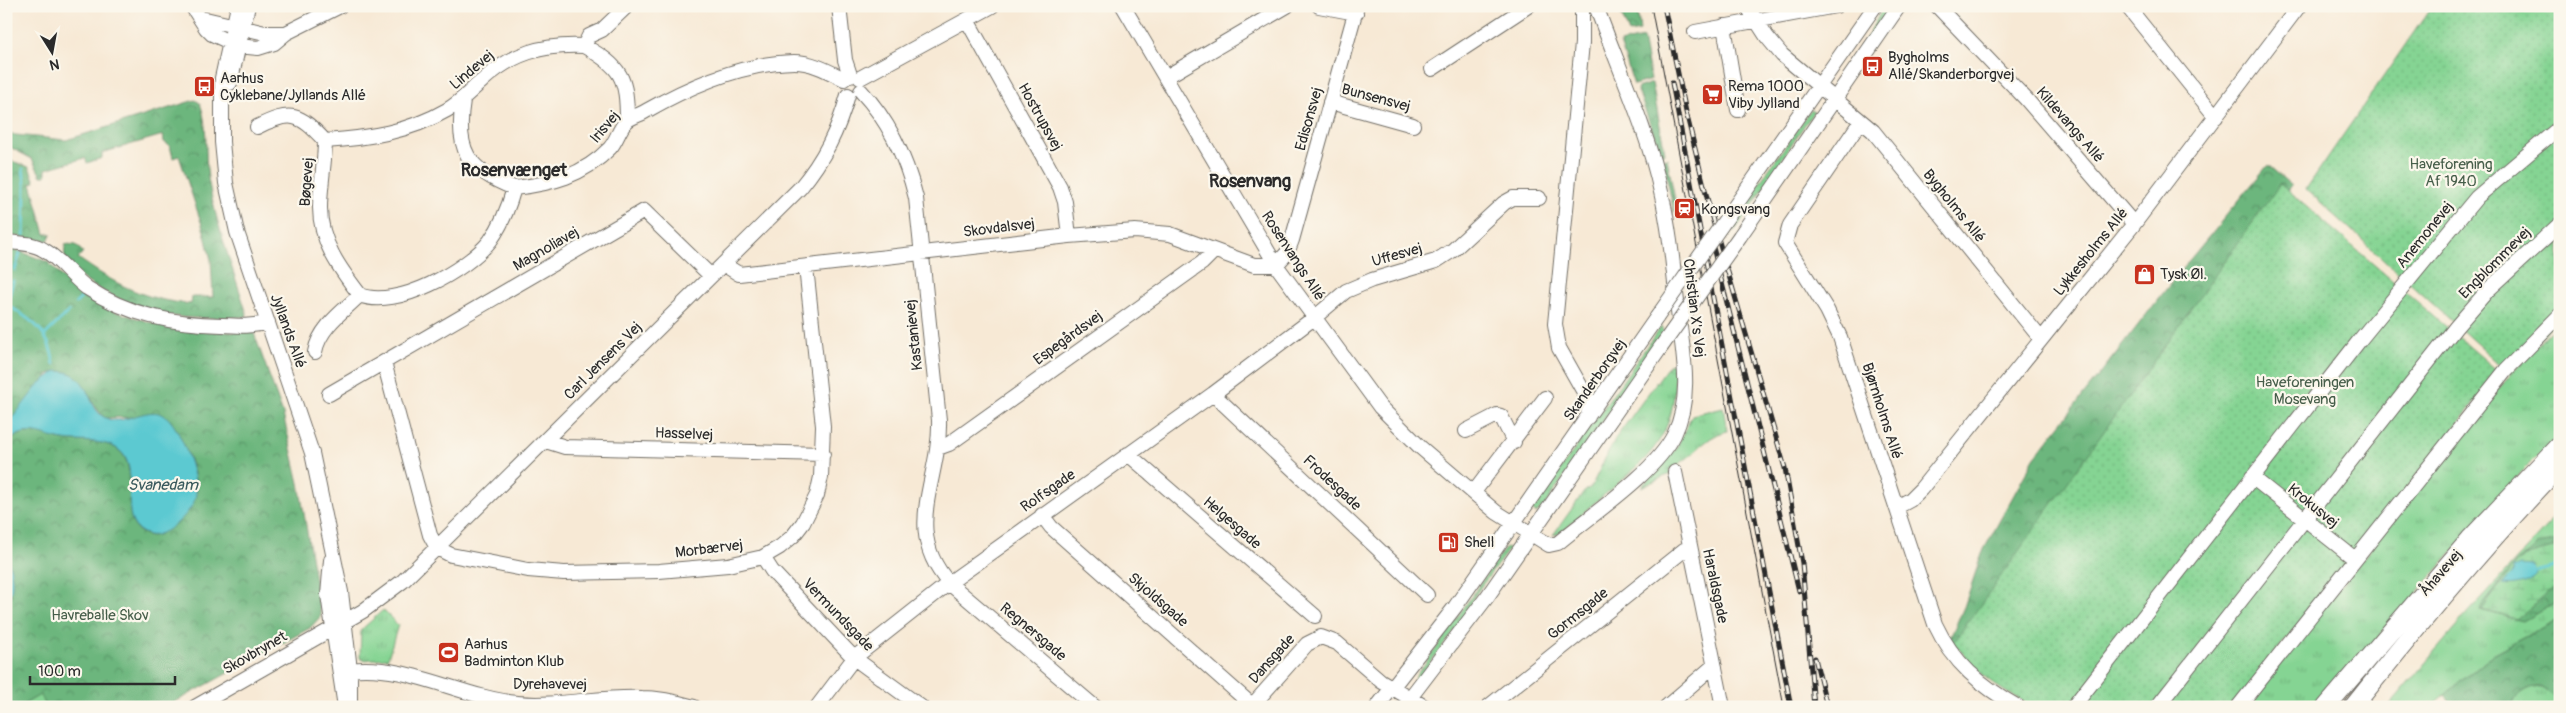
<svg xmlns="http://www.w3.org/2000/svg" width="2566" height="713" font-family="Pangolin,sans-serif">
<style>
.grass{fill:url(#grass-tufts);stroke:#58805f}
.forest{fill:url(#forest-crowns);stroke:#4c7054}
.wetland{fill:url(#wetland-marsh);stroke:#58805f}
.garden{fill:url(#garden-dots);stroke:#58805f}
.water{fill:#5cc9d1;stroke:#447a7e}
.lines{fill:none;stroke-linecap:round;stroke-linejoin:round}
.stream{stroke:#5cc9d1;stroke-width:3}
.minor-casing{stroke:#726e66;stroke-width:16}
.major-casing{stroke:#726e66;stroke-width:20}
.minor{stroke:#fff;stroke-width:14}
.major{stroke:#fff;stroke-width:18}
.tram{stroke:#2b2b2b;stroke-width:1}
.rail-casing{stroke:#2b2b2b;stroke-width:5}
.rail{stroke:#fbf7ec;stroke-width:3;stroke-dasharray:9;stroke-linecap:butt}
.minor-bridge-casing{stroke:#726e66;stroke-width:16;stroke-linecap:butt}
.minor-bridge{stroke:#fff;stroke-width:14}
.labels{text-anchor:middle;dominant-baseline:central;stroke-width:4.5;stroke-linejoin:round;paint-order:stroke}
.poi-label{font-size:15px;fill:#2b2b2b;stroke:#fbf7ec;text-anchor:start}
.street-label{font-size:15px;fill:#2b2b2b;stroke:#fbf7ec}
.park-label{font-size:15px;fill:#465e4a;stroke:#fbf7ec}
.water-label{font-size:16px;font-style:italic;fill:#3a5a5d;stroke:#fbf7ec}
.quarter-label{font-size:18px;font-weight:bold;fill:#2b2b2b;stroke:#fbf7ec}
</style>
<defs>
<pattern id="grass-tufts" width="24" height="20" patternUnits="userSpaceOnUse" patternTransform="scale(1.25)"><rect width="24" height="20" fill="#85d493"/><path d="M3 7l-1-3M5 7V3M7 7l1-3M15 17l-1-3M17 17v-4M19 17l1-3" fill="none" stroke="#73b67f"/></pattern>
<pattern id="forest-crowns" width="20" height="18" patternUnits="userSpaceOnUse" patternTransform="scale(1.25)"><rect width="20" height="18" fill="#6cb67d"/><path d="M2 6a3 3 0 1 1 6 0M12 15a3 3 0 1 1 6 0" fill="none" stroke="#599467"/></pattern>
<pattern id="wetland-marsh" width="20" height="14" patternUnits="userSpaceOnUse" patternTransform="scale(1.25)"><rect width="20" height="14" fill="#85d493"/><path d="M1 5h8M5 5V1M11 12h8M15 12V8" fill="none" stroke="#73b67f"/></pattern>
<pattern id="garden-dots" width="8" height="8" patternUnits="userSpaceOnUse" patternTransform="scale(1.25)"><rect width="8" height="8" fill="#85d493"/><path d="M2 2h.1M6 6h.1" fill="none" stroke="#73b67f" stroke-width="1.8" stroke-linecap="round"/></pattern>
</defs>
<rect width="100%" height="100%" fill="#fbf7ec"/>
<filter id="ink" filterUnits="userSpaceOnUse"><feTurbulence type="fractalNoise" baseFrequency=".02" numOctaves="2"/><feDisplacementMap in="SourceGraphic" scale="10" xChannelSelector="R" yChannelSelector="G"/><feConvolveMatrix kernelMatrix="1 2 1 2 8 2 1 2 1" color-interpolation-filters="sRGB"/></filter>
<filter id="wash" filterUnits="userSpaceOnUse"><feTurbulence type="fractalNoise" baseFrequency=".0096" numOctaves="4" result="noise"/><feDisplacementMap in="SourceGraphic" scale="20" xChannelSelector="R" yChannelSelector="G"/><feGaussianBlur stdDeviation="1.12" result="paint"/><feColorMatrix in="noise" values="0 0 0 0 0 0 0 0 0 0 0 0 0 0 0 0 0 1.4 0 .05"/><feComposite in="paint" operator="in"/></filter>
<g filter="url(#wash)">
<rect width="100%" height="100%" fill="#f7e9d5"/>
<path class="grass" d="M1884 6H1892L1843 78 1839 76 1867 37Z
M1811 109 1814 111C1786 151 1762 193 1734 232L1728 228Z
M2560 321V434L2521 473 2318 707H2244L2499 388Z
M1661 326 1664 333 1544 506 1536 513 1532 510Z
M1674 364C1680 440 1645 461 1592 505 1581 514 1566 532 1553 535L1584 492 1591 487 1615 439 1669 365Z
M1723 407 1727 431C1702 437 1693 460 1669 469L1670 474 1641 487 1676 449 1692 415Z
M2560 512V618L2493 654 2431 707H2388L2467 614Z
M1506 547 1509 549 1477 592 1453 633 1417 680 1414 678C1447 636 1474 590 1506 547Z
M383 610 398 625 388 658 364 660 360 658 361 630Z
M2531 687C2546 687 2555 693 2559 707H2513C2515 696 2522 691 2531 687Z
M40 694 47 707H19Z"/>
<path class="forest" d="M1612 6H1637L1640 31 1629 33 1620 12Z
M1643 38 1651 80 1634 85 1620 43Z
M1652 83 1665 153 1661 154 1637 88Z
M195 100 200 103C209 127 204 153 208 178 216 225 233 269 247 314L246 317C223 317 197 320 174 316 148 312 51 280 66 244L76 245 83 252 78 258C116 285 145 300 191 304L192 297H213L211 260 204 231 179 156 173 158 170 146 164 142 163 135 102 153V158L87 163 85 158 46 169V176H41L32 159 6 145V134L66 140Z
M1667 158 1677 211 1674 212 1663 159Z
M6 159 29 167 35 182 31 183 45 234H51L48 241 6 235Z
M2268 165 2292 186 1961 652 1950 638 1964 607 1982 553 2034 458 2182 269Z
M6 246 48 262 67 282 113 311 176 330 254 333 283 414 299 483 321 616 310 628 166 707H47L40 695 19 707H6V602L11 596 12 580 6 550V444C14 437 21 432 33 432 41 431 50 437 58 439 78 444 114 436 125 458 136 477 120 522 142 533 156 540 160 533 169 527 177 521 189 514 193 504 203 474 182 439 165 416L105 418C88 403 81 360 49 374L6 426Z
M2560 541V600L2523 621 2480 610 2482 605 2515 564 2538 545Z
M2560 618V707L2555 697 2540 687C2527 687 2516 692 2513 707H2455L2445 695 2493 654Z"/>
<path class="wetland" d="M2560 546V584L2516 619 2482 610 2516 562 2531 554Z"/>
<path class="garden" d="M2432 6H2560V316L2510 374 2306 189Z
M2280 184 2499 372 2232 707H2035C1998 690 1977 675 1954 642Z"/>
<path class="water" d="M56 371C91 370 86 407 104 417 122 428 146 405 164 415 179 423 198 477 196 494 195 502 191 508 186 514 179 523 160 538 149 535 115 526 139 481 125 457 113 436 78 444 58 439 36 433 24 426 6 444V426L39 384Z
M6 550C10 567 18 587 6 602Z
M2520 565 2534 566 2536 575C2529 584 2512 587 2502 585L2513 572V568Z"/>
<g class="lines">
<path class="stream" d="M23 169 25 184 24 235
M15 270 20 253
M76 303 81 298
M6 304C33 321 49 330 54 364
M7 304 13 281
M46 334 69 311
M2535 572 2560 565"/>
</g>
</g>
<g filter="url(#ink)">
<g class="lines">
<defs>
<path id="minor" d="M192 6 206 28 212 34 238 46 258 48 274 43 286 33 340 6
M238 6 222 78V142L226 183 237 232 312 453 341 592 350 670V707
M839 6 845 60 850 75
M1123 6 1276 265 1380 407 1420 447 1496 512 1549 545 1558 543C1591 515 1655 473 1674 435 1692 398 1684 358 1679 320 1674 277 1671 234 1661 192 1647 128 1618 67 1596 6
M1319 6 1356 13
M1582 6V43L1555 324 1559 348 1589 401 1588 417
M1747 6 1767 37 1782 55 1873 131 2041 339
M1937 6 2026 99 2134 224
M2127 6 2216 117
M201 18 265 33H286
M967 20 1060 187 1065 202 1069 236
M1724 26 1738 110
M1695 32 1836 6
M584 46C622 67 627 78 627 121
M1432 69 1528 6
M1166 77 1287 6
M860 78 992 6
M230 83 248 6
M861 91C890 122 906 157 916 198L939 420C941 480 901 529 949 583L1095 707
M463 100C455 150 467 170 514 188
M1330 102 1413 125
M1861 121 1790 225 1785 243 1827 310 1840 337 1935 624C1953 663 1981 686 2018 707
M257 127C291 110 299 113 325 141 325 163 320 185 320 208 320 242 340 269 360 295
M325 141C369 138 409 132 447 110 461 102 470 91 482 81 512 53 543 44 584 46L589 36 602 30 627 6
M1733 209 1875 6
M1740 236 1899 6
M6 242C18 243 33 243 44 250 60 259 72 277 87 288 128 315 173 324 222 325 238 326 252 327 268 322
M723 264 739 274 1069 236 1135 231 1170 234 1254 265H1276L1287 253 1292 240 1357 6
M315 352C319 328 343 311 360 295 396 310 467 270 490 241 501 226 509 206 514 188 551 184 583 176 610 148 617 140 619 129 626 122 630 117 640 115 646 111 690 86 743 63 794 62 812 62 828 71 844 79
M384 362 430 535 437 548 451 555 528 570 564 573 659 571 728 565 763 557 780 547 793 536 803 523 817 495 821 477 823 426 806 267
M329 394 644 211 711 276
M1213 394 1427 595
M1466 431 1497 415 1501 416 1514 442
M546 441 565 447 823 454
M938 448 949 444 1202 263 1214 251
M1128 454 1315 616
M1675 472 1723 707
M2252 477 2355 559
M1474 492 1545 398
M1897 507 1910 500 1921 489 2134 224 2299 6
M1042 515 1051 527 1254 707
M763 557 772 571 854 658 921 707
M331 560 328 595 345 707
M350 670C407 663 460 697 517 703 558 707 600 696 642 698 660 698 677 702 694 707
M195 707 363 611 403 581 800 188C824 159 838 131 848 95
M817 707 854 658 949 583 1213 394 1314 318 1346 291 1372 280 1436 261 1453 250 1504 203 1513 198H1539
M1251 707 1307 644 1321 637 1337 643 1381 681 1425 707
M1377 707 1455 607 1657 317
M1403 707 1487 597 1661 347
M1488 707 1684 550 1690 548
M1666 707 1710 669 1715 667
M2073 707 2359 341 2458 220 2477 197 2560 127
M2157 707 2456 327 2488 290 2560 224
M2238 707 2506 370 2560 315"/>
<path id="major" d="M2326 707 2470 539 2560 444
M2353 707C2419 624 2486 543 2560 466"/>
</defs>
<use href="#minor" class="minor-casing"/>
<use href="#major" class="major-casing"/>
<use href="#minor" class="minor"/>
<use href="#major" class="major"/>
<path class="tram" d="M1651 6 1784 707"/>
<defs>
<path id="rail" d="M1664 6 1686 112 1711 214 1785 468 1802 563 1814 707
M1672 83 1791 707
M1711 239 1799 591
M1815 658 1827 707"/>
</defs>
<use href="#rail" class="rail-casing"/>
<use href="#rail" class="rail"/>
<defs>
<path id="minor-bridge" d="M1657 317 1733 209
M1661 347 1740 236"/>
</defs>
<use href="#minor-bridge" class="minor-bridge-casing"/>
<use href="#minor-bridge" class="minor-bridge"/>
</g>
</g>
<defs>
<symbol id="bus-square" viewBox="-11 -11 22 22"><rect x="-9" y="-9" width="18" height="18" rx="4" fill="#c8321e" stroke="#fbf7ec"/><path d="M-5-6H5V4H4V6H2V4H-2V6H-4V4H-5ZM-3.5-4V0h7V-4ZM-3.5 1.2v1.5H-2V1.2ZM2 1.2v1.5H3.5V1.2Z" fill="#fff"/></symbol>
<symbol id="supermarket-square" viewBox="-11 -11 22 22"><rect x="-9" y="-9" width="18" height="18" rx="4" fill="#c8321e" stroke="#fbf7ec"/><path d="M-6-5.5h2.5l.6 2H6L4.5 2H-2.5L-4.4-4H-6ZM-1.5 3.2a1.3 1.3 0 1 0 .1 0ZM3 3.2a1.3 1.3 0 1 0 .1 0Z" fill="#fff"/></symbol>
<symbol id="station-square" viewBox="-11 -11 22 22"><rect x="-9" y="-9" width="18" height="18" rx="4" fill="#c8321e" stroke="#fbf7ec"/><path d="M-3-6H3Q5-6 5-4V2Q5 4 3 4L4.5 6H3L1.5 4h-3L-3 6H-4.5L-3 4Q-5 4-5 2V-4Q-5-6-3-6ZM-3.5-4v3h7v-3ZM-3.5 1v1.5H-2V1ZM2 1v1.5H3.5V1Z" fill="#fff"/></symbol>
<symbol id="shop-square" viewBox="-11 -11 22 22"><rect x="-9" y="-9" width="18" height="18" rx="4" fill="#c8321e" stroke="#fbf7ec"/><path d="M-5-2.5h2.3a2.7 3.5 0 0 1 5.4 0H5L5.5 6h-11ZM-1.5-2.5h3a1.5 2.3 0 0 0-3 0Z" fill="#fff"/></symbol>
<symbol id="fuel-square" viewBox="-11 -11 22 22"><rect x="-9" y="-9" width="18" height="18" rx="4" fill="#c8321e" stroke="#fbf7ec"/><path d="M-5.5-6h7V0h2V4h1.3V-2.5L3-4.5l.8-.8L6-3V5H2.5V1h-1V6h-7ZM-4.2-4.7v3.2H.2V-4.7Z" fill="#fff"/></symbol>
<symbol id="stadium-square" viewBox="-11 -11 22 22"><rect x="-9" y="-9" width="18" height="18" rx="4" fill="#c8321e" stroke="#fbf7ec"/><path d="M0-5a6.5 5 0 1 0 0 10a6.5 5 0 1 0 0-10ZM-3.5-1.8h7v3.6h-7Z" fill="#fff"/></symbol>
</defs>
<g fill-rule="evenodd">
<use href="#bus-square" x="1860" y="54" width="25" height="25"/>
<use href="#bus-square" x="192" y="74" width="25" height="25"/>
<use href="#supermarket-square" x="1700" y="82" width="25" height="25"/>
<use href="#station-square" x="1672" y="196" width="25" height="25"/>
<use href="#shop-square" x="2132" y="262" width="25" height="25"/>
<use href="#fuel-square" x="1436" y="530" width="25" height="25"/>
<use href="#stadium-square" x="436" y="640" width="25" height="25"/>
</g>
<g class="labels">
<g class="poi-label">
<text x="1888" y="57">Bygholms<tspan x="1888" dy="17">Allé/Skanderborgvej</tspan></text>
<text x="220" y="78">Aarhus<tspan x="220" dy="17">Cyklebane/Jyllands Allé</tspan></text>
<text x="1728" y="86">Rema 1000<tspan x="1728" dy="17">Viby Jylland</tspan></text>
<text x="1701" y="209">Kongsvang</text>
<text x="2160" y="274">Tysk Øl.</text>
<text x="1464" y="542">Shell</text>
<text x="464" y="644">Aarhus<tspan x="464" dy="17">Badminton Klub</tspan></text>
</g>
<g class="street-label">
<text transform="translate(472 70) rotate(-40)">Lindevej</text>
<text transform="translate(1376 98) rotate(15)">Bunsensvej</text>
<text transform="translate(1040 117) rotate(61)">Hostrupsvej</text>
<text transform="translate(1309 119) rotate(-74)">Edisonsvej</text>
<text transform="translate(2070 125) rotate(49)">Kildevangs Allé</text>
<text transform="translate(605 127) rotate(-50)">Irisvej</text>
<text transform="translate(307 182) rotate(-86)">Bøgevej</text>
<text transform="translate(1954 206) rotate(51)">Bygholms Allé</text>
<text transform="translate(999 228) rotate(-7)">Skovdalsvej</text>
<text transform="translate(2425 235) rotate(-51)">Anemonevej</text>
<text transform="translate(546 249) rotate(-30)">Magnoliavej</text>
<text transform="translate(2091 252) rotate(-51)">Lykkesholms Allé</text>
<text transform="translate(1397 255) rotate(-16)">Uffesvej</text>
<text transform="translate(1293 256) rotate(57)">Rosenvangs Allé</text>
<text transform="translate(2495 263) rotate(-45)">Engblommevej</text>
<text transform="translate(1694 308) rotate(83)">Christian X's Vej</text>
<text transform="translate(288 331) rotate(70)">Jyllands Allé</text>
<text transform="translate(914 335) rotate(-96)">Kastanievej</text>
<text transform="translate(1068 338) rotate(-36)">Espegårdsvej</text>
<text transform="translate(603 361) rotate(-45)">Carl Jensens Vej</text>
<text transform="translate(1595 380) rotate(-55)">Skanderborgvej</text>
<text transform="translate(1882 411) rotate(72)">Bjørnholms Allé</text>
<text transform="translate(684 434) rotate(2)">Hasselvej</text>
<text transform="translate(1332 483) rotate(43)">Frodesgade</text>
<text transform="translate(1048 491) rotate(-35)">Rolfsgade</text>
<text transform="translate(2313 506) rotate(39)">Krokusvej</text>
<text transform="translate(1232 523) rotate(41)">Helgesgade</text>
<text transform="translate(709 549) rotate(-7)">Morbærvej</text>
<text transform="translate(2441 573) rotate(-49)">Åhavevej</text>
<text transform="translate(1715 586) rotate(78)">Haraldsgade</text>
<text transform="translate(1158 600) rotate(41)">Skjoldsgade</text>
<text transform="translate(1578 614) rotate(-39)">Gormsgade</text>
<text transform="translate(838 615) rotate(46)">Vermundsgade</text>
<text transform="translate(1033 632) rotate(40)">Regnersgade</text>
<text transform="translate(255 653) rotate(-30)">Skovbrynet</text>
<text transform="translate(1272 659) rotate(-48)">Dansgade</text>
<text x="550" y="684">Dyrehavevej</text>
</g>
<g class="park-label">
<text x="2451" y="164">Haveforening<tspan x="2451" dy="17">Af 1940</tspan></text>
<text x="2305" y="382">Haveforeningen<tspan x="2305" dy="17">Mosevang</tspan></text>
<text x="100" y="615">Havreballe Skov</text>
</g>
<g class="water-label">
<text x="163" y="485">Svanedam</text>
</g>
<g class="quarter-label">
<text x="514" y="170">Rosenvænget</text>
<text x="1250" y="181">Rosenvang</text>
</g>
</g>
<rect width="2566" height="713" fill="none" stroke="#fbf7ec" stroke-width="25"/>
<g transform="translate(52 52) rotate(169)" stroke="#fbf7ec" stroke-width="4" paint-order="stroke">
<path d="M0-4L9 19L0 12L-9 19Z" fill="#2b2b2b"/>
<text y="-8" font-size="14" font-weight="bold" text-anchor="middle" fill="#2b2b2b">N</text>
</g>
<path d="M30 676v8h145v-8" fill="none" stroke="#2b2b2b" stroke-width="2.5"/>
<text x="38" y="676" font-size="15" fill="#2b2b2b" stroke="#fbf7ec" stroke-width="4" paint-order="stroke">100 m</text>
</svg>
